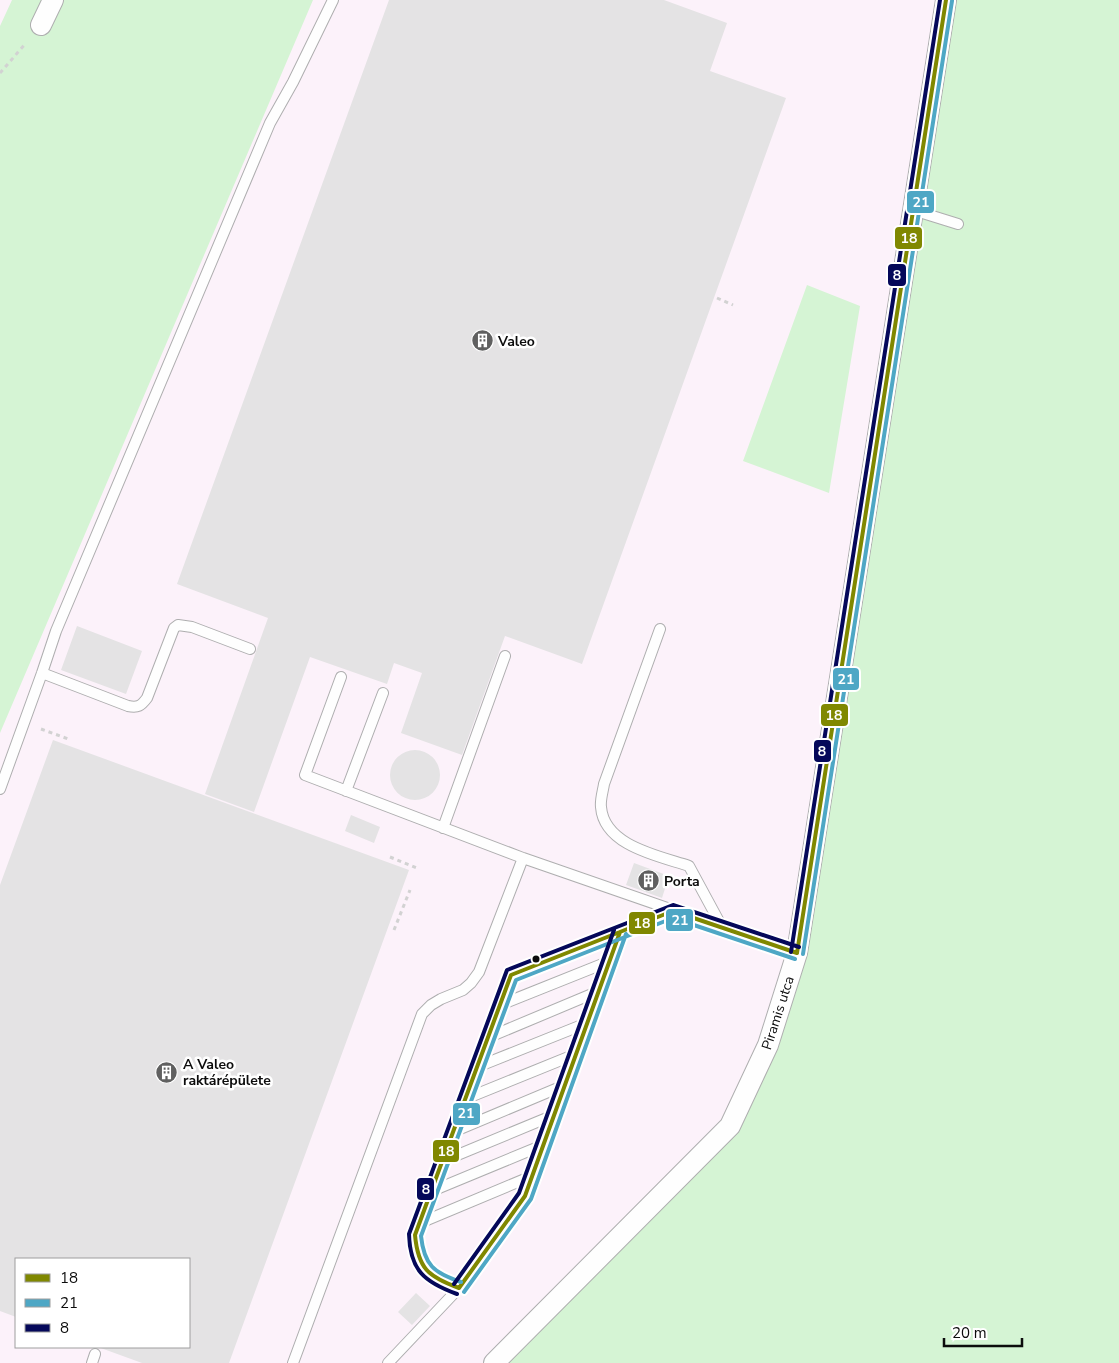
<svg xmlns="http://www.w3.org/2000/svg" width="1119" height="1363" font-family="'Nunito Sans',sans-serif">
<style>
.industrial{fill:#fcf2fa;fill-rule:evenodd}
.green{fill:#d5f4d4}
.building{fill:#e4e3e4}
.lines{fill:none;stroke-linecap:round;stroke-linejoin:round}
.lane-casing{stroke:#aeaeaf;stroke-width:12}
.street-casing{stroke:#aeaeaf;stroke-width:22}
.path{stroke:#d2d2d2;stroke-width:3;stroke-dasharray:4 4;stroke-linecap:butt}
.lane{stroke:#fefefe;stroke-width:10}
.street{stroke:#fefefe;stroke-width:20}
.bus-1-casing{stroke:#fff;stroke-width:8}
.bus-2-casing{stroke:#fff;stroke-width:8}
.bus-3-casing{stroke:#fff;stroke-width:8}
.bus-1{stroke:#808800;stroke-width:4}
.bus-2{stroke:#4ea7c5;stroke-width:4}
.bus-3{stroke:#05085a;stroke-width:4}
.bus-dot{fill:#0c0c0c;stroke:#fff;stroke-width:2}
.labels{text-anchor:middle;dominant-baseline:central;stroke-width:5;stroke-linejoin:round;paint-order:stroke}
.poi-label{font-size:14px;font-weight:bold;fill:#0c0c0c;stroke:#fff;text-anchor:start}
.street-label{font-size:14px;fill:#0c0c0c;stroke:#fff}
.line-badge{stroke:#fff;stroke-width:2}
.badge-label{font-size:14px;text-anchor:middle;font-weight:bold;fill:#fff}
</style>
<rect width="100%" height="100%" fill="#fbfbfb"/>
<path class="industrial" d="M0 0H950L801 954 733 1129 502 1363H0ZM16 1259H189V1347H16Z"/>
<path class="green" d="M12 0H313L0 733V26Z
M950 0H1119V1363H502L733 1129 772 1046Z
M807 285 860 306 829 493 743 461Z"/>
<path class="building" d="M389 0H664L727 23 710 71 786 98 582 664 505 636 462 755 401 733 422 673 394 663 387 684 310 657 254 812 205 794 268 618 177 584Z
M77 626 142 651 126 694 61 670Z
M53 740 409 870 229 1363H142L98 1347H189V1259H16V1317L0 1311V885Z
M390 775a25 25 0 1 1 50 0a25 25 0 1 1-50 0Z
M351 815 380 827 374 843 345 831Z
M634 863 669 876 662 898 626 885Z
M416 1293 430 1306 412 1325 398 1312Z"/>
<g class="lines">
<defs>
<path id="lane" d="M913 210 958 224
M660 629 604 784C603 791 600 800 601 807 604 846 659 856 689 866L722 927
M42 673 128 706C138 708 141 706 147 698L174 628 178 625 192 627 250 649
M341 677 305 775 523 858 797 953
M0 789 42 673 56 631 270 123 293 82 333 0
M346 791 383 693
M443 828 505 656
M500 1005 610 961
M487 1038 599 991
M477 1067 587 1023
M465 1099 576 1054
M453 1132 565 1085
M443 1161 554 1115
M432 1191 543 1145
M420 1223 532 1176
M459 1288C428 1278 417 1269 415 1235L511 975 673 911
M92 1363 95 1354
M293 1363 422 1014 431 1005 441 999 463 990 471 983 479 972 523 858
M388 1363 459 1288 525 1196 620 932"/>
<path id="street" d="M41 25 53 0
M494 1363 730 1126 768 1045 797 953 946 0"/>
</defs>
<use href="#lane" class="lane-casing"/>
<use href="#street" class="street-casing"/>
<path class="path" d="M0 73 26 43
M717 298 733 305
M41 729 71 740
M390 857 417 868
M394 930 410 890"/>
<use href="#lane" class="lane"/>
<use href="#street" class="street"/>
<defs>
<path id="bus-1" d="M797 953 946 0
M459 1288C428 1277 418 1268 415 1235L511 975 673 911 797 953
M459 1288 525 1196 620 932"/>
<path id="bus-2" d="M803 954 952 1
M461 1282C434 1273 424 1265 421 1236L516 980 673 918 795 959
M464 1292 531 1199 626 934"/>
<path id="bus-3" d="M791 952 940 0
M454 1284 519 1193 614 930
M457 1294C424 1282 410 1270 409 1234L507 970 673 905 799 947"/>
</defs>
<use href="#bus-1" class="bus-1-casing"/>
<use href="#bus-2" class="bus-2-casing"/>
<use href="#bus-3" class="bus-3-casing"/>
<use href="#bus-1" class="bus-1"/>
<use href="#bus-2" class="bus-2"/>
<use href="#bus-3" class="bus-3"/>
</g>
<defs>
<symbol id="building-disc" viewBox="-11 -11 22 22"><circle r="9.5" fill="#606060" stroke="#fff"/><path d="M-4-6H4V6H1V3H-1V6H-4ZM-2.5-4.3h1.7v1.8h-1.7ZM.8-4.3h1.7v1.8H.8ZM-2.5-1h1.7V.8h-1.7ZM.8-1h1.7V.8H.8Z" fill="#fff"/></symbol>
</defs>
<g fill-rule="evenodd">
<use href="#building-disc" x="470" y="328" width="25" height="25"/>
<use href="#building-disc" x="636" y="868" width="25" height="25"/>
<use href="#building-disc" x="154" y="1060" width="25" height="25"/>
</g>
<circle class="bus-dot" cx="536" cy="959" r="4.5"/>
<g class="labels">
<g class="poi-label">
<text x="498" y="341">Valeo</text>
<text x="664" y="881">Porta</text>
<text x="183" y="1064">A Valeo<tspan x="183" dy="16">raktárépülete</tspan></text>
</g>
<g class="street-label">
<text transform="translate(778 1013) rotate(-72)">Piramis utca</text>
</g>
</g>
<g class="line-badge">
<rect x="906" y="190" width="29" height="24" rx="5" fill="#4ea7c5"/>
<rect x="894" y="226" width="29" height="24" rx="5" fill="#808800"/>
<rect x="887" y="263" width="20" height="24" rx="5" fill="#05085a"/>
<rect x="832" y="667" width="28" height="24" rx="5" fill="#4ea7c5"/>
<rect x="820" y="703" width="29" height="24" rx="5" fill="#808800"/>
<rect x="813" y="739" width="19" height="24" rx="5" fill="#05085a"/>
<rect x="665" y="908" width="29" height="24" rx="5" fill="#4ea7c5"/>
<rect x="628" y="911" width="28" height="24" rx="5" fill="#808800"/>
<rect x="452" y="1102" width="29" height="24" rx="5" fill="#4ea7c5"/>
<rect x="432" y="1139" width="28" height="24" rx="5" fill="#808800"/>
<rect x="416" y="1177" width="19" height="24" rx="5" fill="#05085a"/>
</g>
<g class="badge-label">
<text x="921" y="207">21</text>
<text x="909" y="243">18</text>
<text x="897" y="280">8</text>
<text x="846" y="684">21</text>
<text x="834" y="720">18</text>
<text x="822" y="756">8</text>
<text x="680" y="925">21</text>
<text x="642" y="928">18</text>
<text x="466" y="1118">21</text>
<text x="446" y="1156">18</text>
<text x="426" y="1194">8</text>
</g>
<rect x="15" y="1258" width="175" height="90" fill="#ffffff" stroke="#9e9e9e"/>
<rect x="25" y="1274" width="25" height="8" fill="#808800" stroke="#9e9e9e"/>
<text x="60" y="1283" font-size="15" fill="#0c0c0c">18</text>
<rect x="25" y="1299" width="25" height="8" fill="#4ea7c5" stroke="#9e9e9e"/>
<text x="60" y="1308" font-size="15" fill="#0c0c0c">21</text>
<rect x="25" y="1324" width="25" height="8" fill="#05085a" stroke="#9e9e9e"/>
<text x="60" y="1333" font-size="15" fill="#0c0c0c">8</text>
<path d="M944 1338v8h78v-8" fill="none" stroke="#0c0c0c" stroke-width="2.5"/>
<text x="952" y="1338" font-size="15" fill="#0c0c0c" stroke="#ffffff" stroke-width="4" paint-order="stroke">20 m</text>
</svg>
